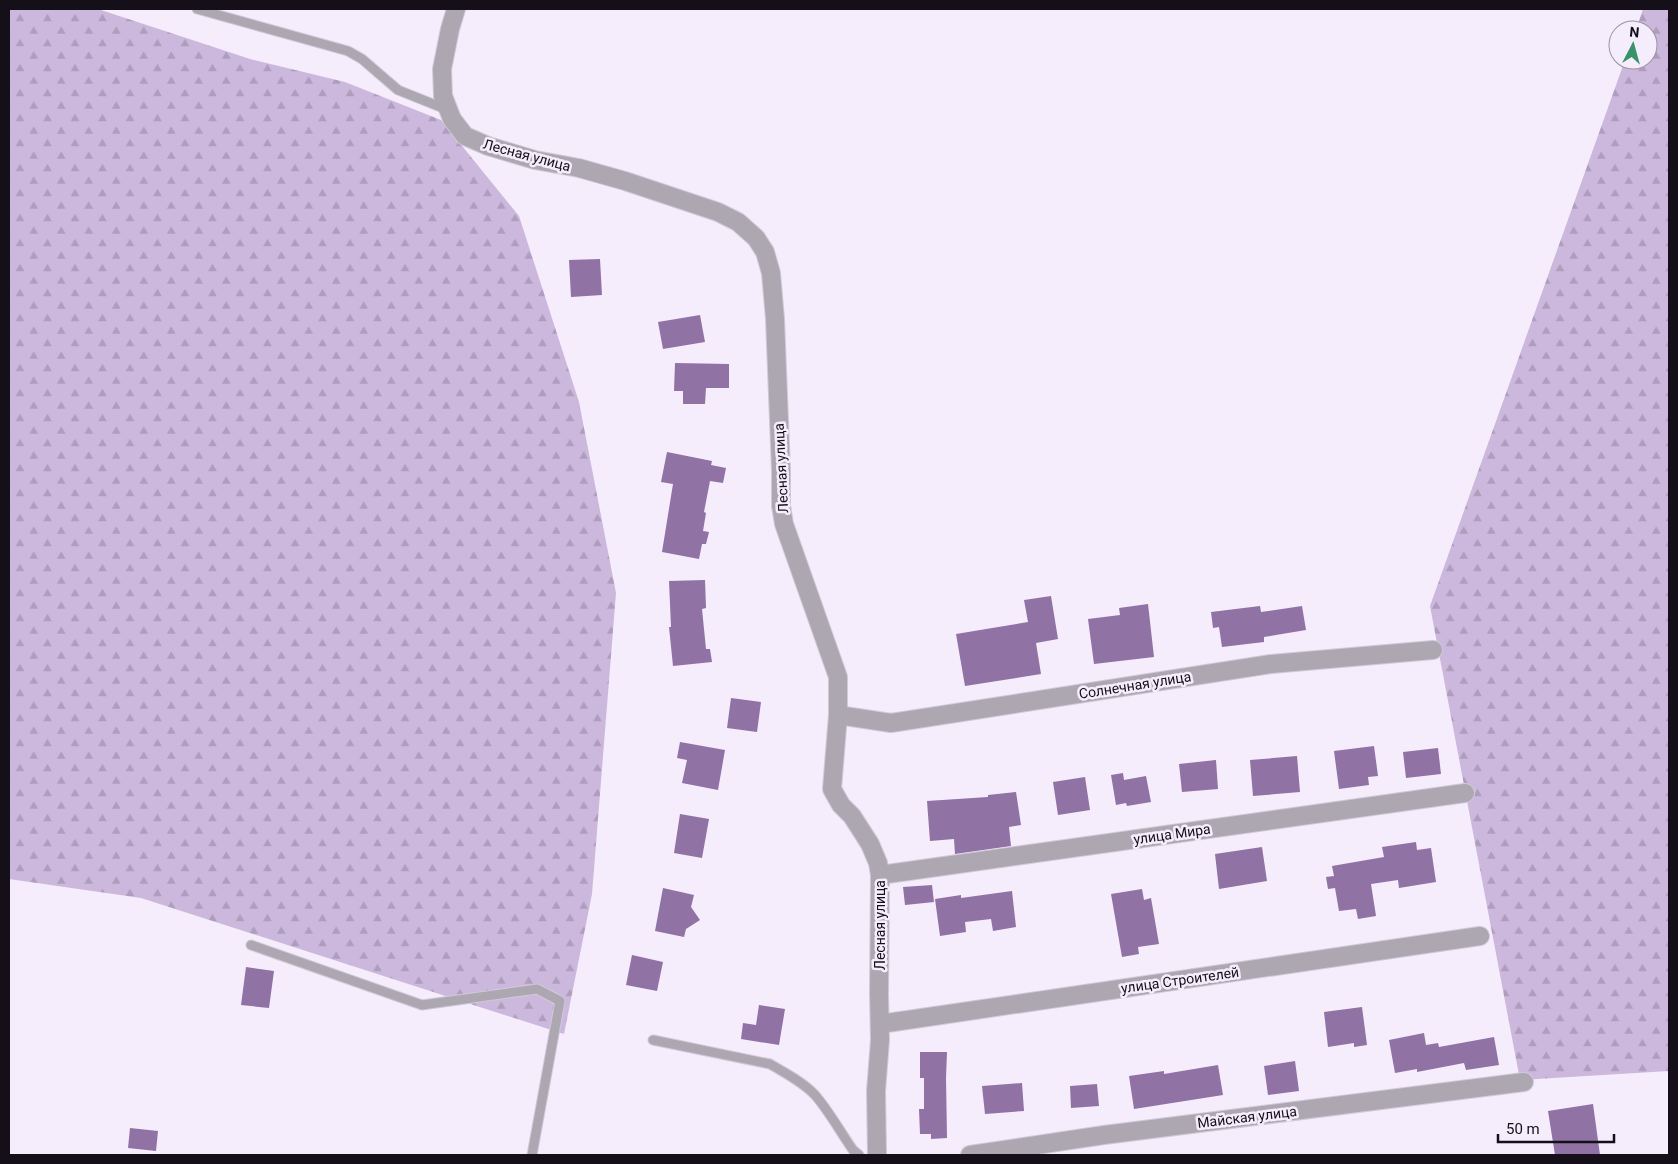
<svg xmlns="http://www.w3.org/2000/svg" width="1678" height="1164" font-family="Roboto,sans-serif">
<style>
.forest{fill:url(#forest-firs)}
.building{fill:#9072a5}
.lines{fill:none;stroke-linecap:round;stroke-linejoin:round}
.lane-casing{stroke:#d1c9d8;stroke-width:11}
.street-casing{stroke:#d1c9d8;stroke-width:20}
.lane{stroke:#ada7b2;stroke-width:9}
.street{stroke:#ada7b2;stroke-width:18}
.labels{text-anchor:middle;dominant-baseline:central;stroke-width:5;stroke-linejoin:round;paint-order:stroke}
.street-label{font-size:14px;fill:#140f18;stroke:#f5ecfc}
</style>
<defs>
<pattern id="forest-firs" width="22" height="20" patternUnits="userSpaceOnUse" patternTransform="scale(1.25)"><rect width="22" height="20" fill="#ccb8dc"/><path d="M5 1l3.5 6h-7zM16 11l3.5 6h-7z" fill="#ae9dbc"/></pattern>
</defs>
<rect width="100%" height="100%" fill="#f5ecfc"/>
<path class="forest" d="M9 9H98L250 59 345 82 441 120 519 216 579 402 616 593 592 894 564 1034 141 898 9 879Z
M1643 9H1669V782L1668 783 1669 785V1071L1520 1080 1430 606 1625 60H1648V30H1636Z"/>
<path class="building" d="M600 259 602 295 571 297 569 260Z
M700 315 705 342 663 349 658 322Z
M675 363 729 364V388H706L705 404H683V391H674Z
M667 452 712 461 711 465 726 468 723 483 710 481 704 512 706 513 703 531 709 532 706 544H702L699 559 662 552 673 484 661 482Z
M705 580 706 608 702 609 706 649H710L712 662 673 666 669 627H671L669 581Z
M1051 596 1058 639 1036 643 1041 674 965 686 956 634 1028 622 1024 600Z
M1148 604 1154 657 1094 664 1088 619 1120 615 1119 608Z
M1260 606 1261 612 1302 606 1306 630 1264 637V642L1222 647 1219 627 1213 628 1211 612Z
M731 698 761 702 757 732 727 728Z
M680 742 725 750 718 790 682 783 687 760 677 758Z
M1374 746 1378 776 1368 777 1369 785 1339 789 1334 751Z
M1438 748 1441 774 1406 778 1403 752Z
M1297 756 1300 792 1253 796 1250 760Z
M1216 760 1218 789 1182 792 1179 764Z
M1123 773 1124 780 1146 776 1151 802 1127 806 1126 803 1116 805 1111 775Z
M1085 777 1090 810 1058 815 1053 782Z
M1016 792 1021 825 1009 827 1011 846 955 854 954 839 930 841 927 801 988 797V795Z
M680 814 709 819 702 858 674 853Z
M1416 842 1417 850 1431 848 1436 882 1399 888 1398 880 1371 884 1376 916 1358 919 1356 909 1339 911 1335 888 1328 889 1326 877 1334 876 1332 866 1384 857 1382 847Z
M1262 847 1267 881 1219 889 1215 854Z
M932 885 934 902 905 905 903 887Z
M663 888 694 895 691 907 700 920 686 929 684 937 655 931Z
M1142 889 1144 900 1151 898 1159 944 1138 947 1139 954 1122 957 1111 894Z
M1012 891 1016 927 993 931 991 919 965 922 966 932 940 936 935 899 961 895V898Z
M632 955 663 962 657 991 626 985Z
M246 967 274 971 269 1008 241 1005Z
M759 1005 785 1009 779 1045 741 1039 743 1023 756 1025Z
M1362 1007 1367 1045 1354 1047V1043L1328 1047 1324 1012Z
M1424 1033 1426 1045 1438 1043 1439 1047 1494 1037 1499 1065 1466 1070 1464 1063 1417 1072V1069L1395 1073 1389 1040Z
M920 1052H947L946 1078 947 1138 931 1139V1134H920L919 1109H924V1078H920Z
M1295 1061 1299 1091 1268 1095 1264 1066Z
M1218 1065 1223 1095 1134 1109 1129 1076 1164 1071V1074Z
M1022 1083 1024 1111 985 1114 982 1086Z
M1097 1084 1099 1106 1071 1108 1070 1086Z
M1593 1104 1600 1155H1555L1548 1111Z
M130 1128 158 1131 156 1151 128 1148Z"/>
<g class="lines">
<defs>
<path id="lane" d="M197 9 348 51 362 59 398 90 448 110
M251 945 422 1005 537 989 560 1001 532 1155
M653 1040 770 1064C785 1073 803 1082 815 1095 829 1111 841 1133 853 1150L859 1155"/>
<path id="street" d="M456 9 450 29 442 69 443 96 452 119 465 136 488 146 535 160 579 168 625 181 718 212 738 222 756 238 765 252 771 273 775 319 781 471V506L784 524 838 677V715L832 789 841 805 852 816 870 844 878 863 880 875 879 994 880 1040 876 1091 877 1155
M838 715 891 723 1271 664 1433 650
M880 875 1465 793
M880 1024 1480 936
M970 1155 1104 1135 1524 1082"/>
</defs>
<use href="#lane" class="lane-casing"/>
<use href="#street" class="street-casing"/>
<use href="#lane" class="lane"/>
<use href="#street" class="street"/>
</g>
<g class="labels">
<g class="street-label">
<text transform="translate(527 155) rotate(15)">Лесная улица</text>
<text transform="translate(781 468) rotate(-93)">Лесная улица</text>
<text transform="translate(1135 685) rotate(-9)">Солнечная улица</text>
<text transform="translate(1172 834) rotate(-8)">улица Мира</text>
<text transform="translate(880 925) rotate(-90)">Лесная улица</text>
<text transform="translate(1180 980) rotate(-8)">улица Строителей</text>
<text transform="translate(1247 1117) rotate(-7)">Майская улица</text>
</g>
</g>
<rect width="1678" height="1164" fill="none" stroke="#140f18" stroke-width="20"/>
<g transform="translate(1633 45) rotate(6)"><circle r="24" fill="#f5ecfc" stroke="#9b94a1"/>
<path d="M0-4L9 19L0 12L-9 19Z" fill="#38936a"/>
<text y="-8" font-size="14" font-weight="bold" text-anchor="middle" fill="#140f18">N</text>
</g>
<path d="M1498 1134v8h116v-8" fill="none" stroke="#140f18" stroke-width="2.5"/>
<text x="1506" y="1134" font-size="15" fill="#140f18" stroke="#f5ecfc" stroke-width="4" paint-order="stroke">50 m</text>
</svg>
